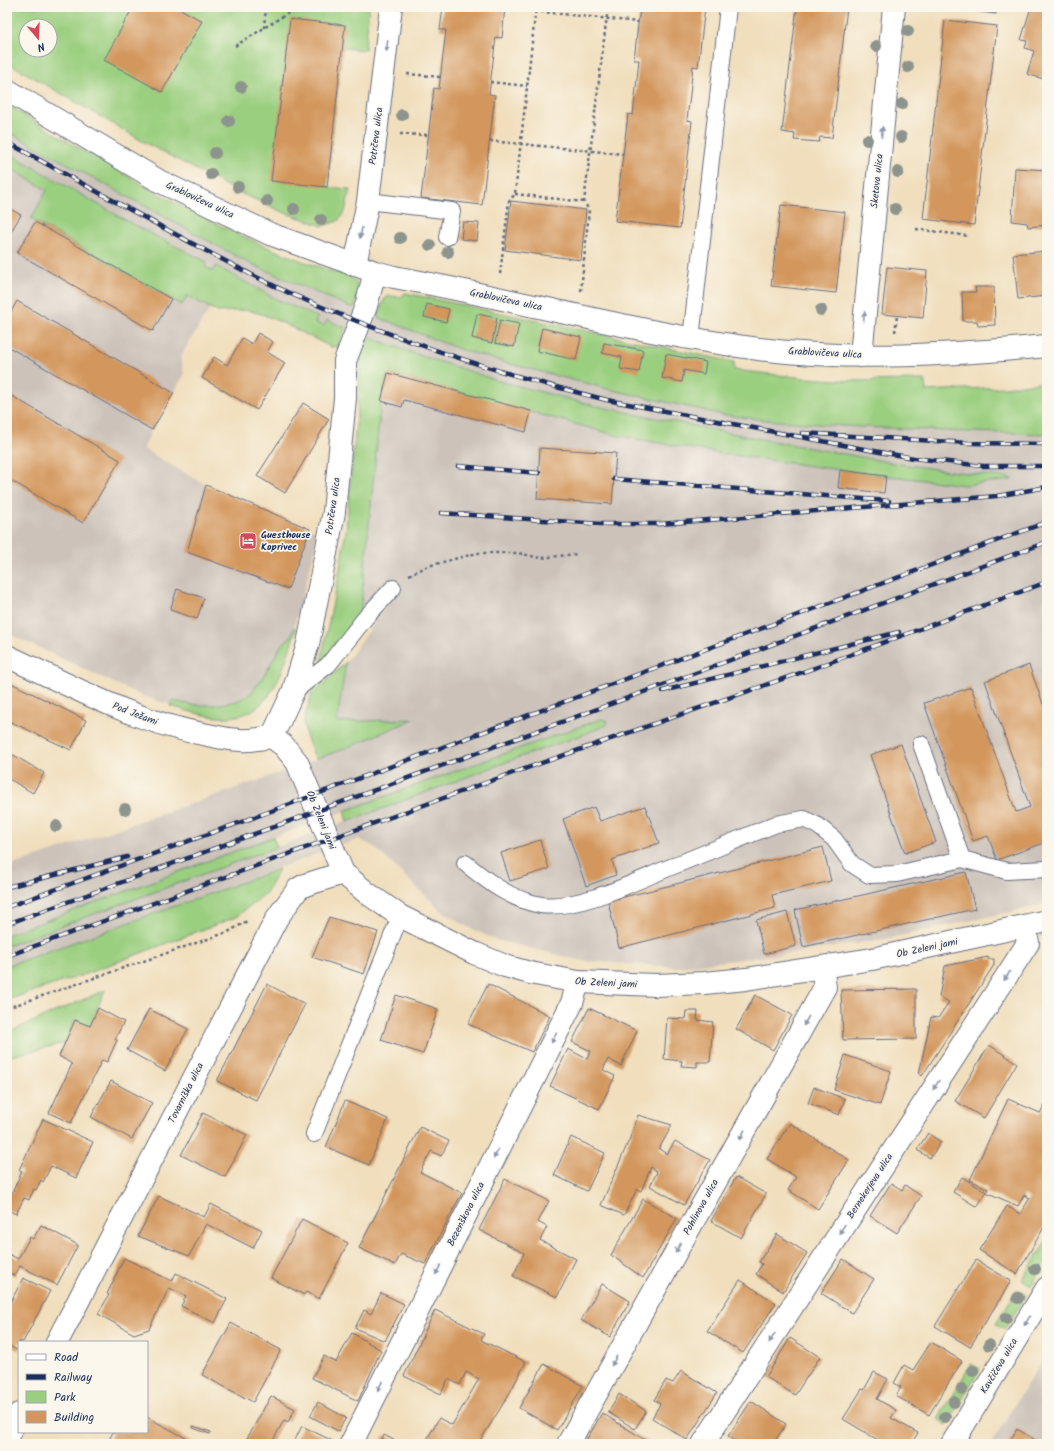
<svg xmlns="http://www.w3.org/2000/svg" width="1054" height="1451" font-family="Kalam,sans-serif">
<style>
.industrial{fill:#ccc2b9;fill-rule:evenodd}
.green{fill:#9bcf80;stroke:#5b7f6f;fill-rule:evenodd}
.building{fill:#d3975d}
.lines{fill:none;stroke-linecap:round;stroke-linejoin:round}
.service-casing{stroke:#666c7f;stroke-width:18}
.minor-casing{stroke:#666c7f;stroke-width:24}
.tertiary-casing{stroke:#666c7f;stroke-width:24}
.path{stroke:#666c7f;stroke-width:2.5;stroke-dasharray:3 3;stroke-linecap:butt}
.service{stroke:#fff;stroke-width:16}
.minor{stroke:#fff;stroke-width:22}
.tertiary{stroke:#fff;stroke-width:22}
.rail-casing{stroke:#1b2f5e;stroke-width:4.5}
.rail{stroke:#fbf7ec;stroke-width:3;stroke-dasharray:9;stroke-linecap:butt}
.tree{fill:#8c948d}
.oneway{fill:#8d97ae}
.labels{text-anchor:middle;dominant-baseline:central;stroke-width:3.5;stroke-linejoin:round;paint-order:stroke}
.street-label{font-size:10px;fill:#1b2f5e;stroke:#fbf7ec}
.poi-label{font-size:10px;font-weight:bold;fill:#1b2f5e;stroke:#fbf7ec;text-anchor:start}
</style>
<rect width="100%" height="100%" fill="#fbf7ec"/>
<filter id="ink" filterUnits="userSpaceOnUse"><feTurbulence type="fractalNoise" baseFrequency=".025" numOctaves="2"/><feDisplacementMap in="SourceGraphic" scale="8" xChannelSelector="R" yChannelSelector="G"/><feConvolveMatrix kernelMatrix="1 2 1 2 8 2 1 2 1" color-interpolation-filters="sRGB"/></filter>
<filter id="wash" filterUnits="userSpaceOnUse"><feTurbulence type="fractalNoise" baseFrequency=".012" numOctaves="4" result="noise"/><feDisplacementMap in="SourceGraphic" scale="16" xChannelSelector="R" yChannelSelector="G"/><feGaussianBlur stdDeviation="0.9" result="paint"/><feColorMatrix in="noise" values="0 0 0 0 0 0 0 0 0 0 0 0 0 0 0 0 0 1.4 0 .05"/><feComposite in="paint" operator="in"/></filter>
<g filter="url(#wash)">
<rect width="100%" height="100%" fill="#f0debc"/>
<path class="industrial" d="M7 131 249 263 293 283 347 306 459 349 503 362 608 389 724 415 766 420 843 426 968 432 1047 434V904L880 940 799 952 677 967 583 961 496 940 466 926 441 910 374 847 359 839 7 966V867L257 781 351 746 412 719 337 722 346 662 375 623 360 613 381 401 388 373 619 436 718 453 840 470 965 485 1012 480V478L957 472 900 464 755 438 596 406 499 381 413 353 327 320 325 326 315 322 317 316 278 300 216 266 213 271 204 267 207 262 134 225 7 152ZM601 719 577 737 520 757 277 847 273 837Z
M7 166 47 190 31 219 182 305 187 296 210 308 181 356 184 375 152 430 143 449 206 485 310 529 318 531 313 557 294 627 296 630 282 672 269 697 255 708 246 712 239 715 228 717 208 716 142 696 7 633Z
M1047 1352V1444H991L1006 1419Z"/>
<path class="green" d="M7 7H369L365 50 342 48 327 187 350 189 345 212 338 221 323 226 283 212 240 193 144 142 7 62ZM26 26H50V50H26Z
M7 105C117 170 226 240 350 277L355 281 360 291 354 308 347 306 249 263 7 131Z
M7 152 134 225 207 262 205 267 213 271 216 266 278 300 318 317 315 322 324 326 327 320 346 328 338 346 331 347 285 324 264 315 248 310 218 312 187 296 182 305 31 219 47 190 7 166Z
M405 293 734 362V370L805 378 854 381 925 380 926 391 1005 387 1047 382V434L968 432 843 426 766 420 724 415 608 389 503 362 459 349 377 317 385 298 390 296 401 297Z
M368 337 413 353 499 381 596 406 755 438 900 464 957 472 1012 478V480L965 485 840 470 718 453 619 436 388 373 381 401 361 606 360 613 323 661 321 659 339 574 346 530 357 415 361 352Z
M294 627 296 630C282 671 272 721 218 717 202 716 186 710 170 706L172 701 193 705H214L237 701 245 697 252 692 266 672 282 644 290 638Z
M346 662 337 722 414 719 351 746 316 759C311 748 303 733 304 720 306 711 310 701 312 692L320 687Z
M601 719 608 721 607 725 577 737 520 757 347 822 344 811Z
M273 837 277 847 7 946V935Z
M279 869 266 893 236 917 80 976 7 1000V966Z
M105 990 90 1026 75 1020 65 1043 7 1057V1033Z
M1047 1240V1260L1031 1286 1022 1280Z
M1017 1289 1026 1295 1005 1329 996 1324Z
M971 1364 980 1369 947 1425 938 1419Z"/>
<g id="blocks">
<path class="building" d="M133 7H177L202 21 162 92 104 60Z
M443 7H505L502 38 496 37 489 94 495 95 482 205 421 198 434 88 439 89 446 30H440Z
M640 7H705L698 67 693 66 690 94 687 120 692 121 680 228 615 221 628 114 633 115 636 88 639 60H634Z
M797 7H847L832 138 820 137 819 142 794 140 795 134 782 132Z
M974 7H997L996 14 974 11Z
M1031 7H1047V80L1027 74 1034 51 1025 48 1027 41 1021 40Z
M290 19 345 25 327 187 271 181Z
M945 20 997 26 974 225 923 219Z
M1015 168 1047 170V225L1028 227 1027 223 1012 221Z
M511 201 586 210 581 260 505 250Z
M781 205 845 212 836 293 771 286Z
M7 207 21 215 7 238Z
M35 222 171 299 153 331 17 253Z
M463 222 479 223 477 241 461 239Z
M1047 251V296L1018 299 1013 254Z
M887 267 927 271 923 318 882 314Z
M975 287H994L995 325 978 326 977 321H963L962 292H976Z
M17 301 174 393 152 430 7 346V319Z
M427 304 449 309 446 322 424 317Z
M477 314 497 318 492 343 472 338Z
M500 320 519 324 514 347 495 343Z
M542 328 581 337 576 360 537 351Z
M258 333 273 342 267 352 285 363 257 410 202 378 214 357 227 365 242 338 252 344Z
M604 343 643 350 639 372 620 369 622 357 602 353Z
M666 354 706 362 704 374 684 370 682 382 662 378Z
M388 373 531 411 526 432 404 400 402 407 381 401Z
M7 393 120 460 83 523 7 478Z
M303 403 329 419 285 493 257 476Z
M540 448 616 453 612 504 537 499Z
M840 470 886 476 884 493 838 488Z
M206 485 310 529 288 589 187 552Z
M177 589 204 598 197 619 170 610Z
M1029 665 1047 715V842L997 860 988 836 973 841 924 703 971 687 1016 812 1030 807 985 681Z
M7 681 86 720 71 750 11 722 7 730Z
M901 744 936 842 905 853 870 755Z
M10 753 44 773 33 793 9 779 7 783V755L8 756Z
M645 806 659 843 612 860 616 875 586 886 563 819 594 807 600 821Z
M540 840 549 869 510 881 501 853Z
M823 847 831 881 772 895 775 908 619 948 608 901Z
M966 872 975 909 803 947 795 910Z
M787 912 796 946 764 954 756 920Z
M329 917 378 932 364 974 312 957Z
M988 957V959H994V965L922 1076 919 1074 931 1017 938 1018 949 1002 939 997 945 966Z
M267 984 305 1004 256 1100 217 1081Z
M488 984 550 1016 532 1052 468 1024Z
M916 989V1039L843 1040 841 990Z
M396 995 438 1009 423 1054 381 1040Z
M755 995 792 1015 773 1050 736 1029Z
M98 1008 124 1022 115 1039 117 1040 107 1062 102 1060 71 1123 49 1113 72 1064 59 1056 75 1020 90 1026Z
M589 1008 637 1031 621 1066 608 1059 603 1070 615 1076 599 1109 550 1086 568 1049 587 1059 591 1051 572 1042Z
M149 1009 188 1029 165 1071 127 1050Z
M686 1011H698L697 1020 713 1022 710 1062H697V1067L681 1066 682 1061 664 1059 667 1018 685 1019Z
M989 1045 1017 1063 984 1118 955 1101Z
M845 1055 891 1071 880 1105 834 1090Z
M111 1081 152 1103 132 1139 91 1117Z
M814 1087 845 1099 839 1115 808 1103Z
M1008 1099 1040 1113 1047 1101V1222L1017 1274 979 1250 1007 1206 1020 1214 1030 1198 1024 1195 1018 1206 986 1192 988 1189 970 1180Z
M345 1101 388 1119 369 1165 326 1147Z
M203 1113 247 1135 225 1177 181 1155Z
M638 1115 672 1125 659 1149 667 1154 675 1141 710 1160 684 1205 650 1186 657 1172 651 1167 641 1191 637 1189 624 1215 601 1205 630 1138Z
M43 1119 93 1142 76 1178 51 1166 43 1182 41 1180 36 1190 34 1189 29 1200 24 1198 16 1214 7 1210V1197L10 1191 12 1193 22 1171 19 1170Z
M790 1123 849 1160 818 1209 788 1190 796 1177 767 1159Z
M420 1127 449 1141 441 1156 431 1151 420 1172 462 1193 425 1264 401 1254 395 1265 359 1248Z
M928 1133 941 1142 930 1158 917 1150Z
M571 1137 605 1153 587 1191 554 1175Z
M736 1177 766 1194 741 1238 711 1221Z
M962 1177 986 1192 977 1207 953 1192Z
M505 1179 549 1201 538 1222 547 1227 540 1240 576 1259 557 1297 513 1276 524 1253 479 1230Z
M891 1183 902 1190 905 1185 921 1196 897 1233 870 1216Z
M159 1196 204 1217 211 1204 262 1230 253 1248 206 1224 189 1256 138 1236Z
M643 1199 677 1218 643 1278 611 1255Z
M302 1219 348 1243 319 1299 306 1292 304 1295 271 1278Z
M41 1225 78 1245 57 1285 20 1266 15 1276 7 1272V1253L18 1259 30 1237 33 1239Z
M777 1234 807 1253 783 1292 756 1274 762 1264 759 1262Z
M124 1258 172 1281 176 1273 227 1299 215 1323 181 1306 186 1296 169 1288 149 1329 134 1334 98 1314 109 1295 107 1294Z
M843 1259 874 1279 852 1313 821 1293Z
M976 1260 1011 1281 970 1347 935 1326Z
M23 1278 50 1291 23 1342H19V1351L7 1345V1306L8 1307Z
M740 1280 776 1303 743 1353 707 1331Z
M602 1284 630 1301 610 1337 581 1320Z
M381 1293 404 1304 385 1341 355 1328 364 1310 371 1314Z
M435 1310 484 1334 481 1340 526 1362 508 1396 478 1444H431L426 1441 439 1418 452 1425 479 1379 466 1372 460 1385 448 1379 441 1394 404 1376Z
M231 1323 281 1350 253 1402 202 1375Z
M352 1333 381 1350 358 1401 312 1378 324 1356 336 1362Z
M790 1338 820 1357 795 1395 766 1377Z
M931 1342 962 1361 929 1415 896 1396 901 1387 894 1383 904 1365 913 1370Z
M544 1364 583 1386 557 1430 519 1408Z
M681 1371 717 1393 687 1440 652 1418 660 1404 654 1400 666 1380 673 1383Z
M874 1372 888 1379 877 1399 896 1410 891 1418 918 1433 911 1444H875L878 1440 843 1419 862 1389 864 1390Z
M619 1394 646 1411 635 1429 608 1412Z
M271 1396 295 1409 288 1422 284 1420 271 1444 264 1442 263 1444H244Z
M751 1401 786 1424 773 1444H740L728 1436Z
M318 1402 346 1418 338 1431 310 1416Z
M602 1413 650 1443 649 1444H584Z
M147 1417 197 1444H107L113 1432H147Z
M193 1426 211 1432 210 1434 193 1428Z
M302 1426 335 1442 334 1444H293Z
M1017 1429 1042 1444H1008Z
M384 1435 401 1444H380Z"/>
</g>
</g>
<g filter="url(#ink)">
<use href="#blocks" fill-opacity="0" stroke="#666c7f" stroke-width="1"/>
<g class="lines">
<defs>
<path id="service" d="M368 201 452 211 447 237
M691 339 728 7
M293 692 328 665 366 617 393 588
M921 744 962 859
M465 863C487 881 511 900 541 905 578 910 632 883 666 869 703 854 739 839 776 824L804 819 818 826 834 839 852 864 869 875 897 874 962 859 1007 871 1047 869
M314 1134 400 916"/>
<path id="minor" d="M355 265 368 201 391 7
M861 356 894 7
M57 1342 277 918 298 889 305 885 343 873
M7 1437 19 1414
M351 1444 572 1003 578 982
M568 1444 825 987 822 968
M703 1444 1028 943 1025 926
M952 1444 1047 1288"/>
<path id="tertiary" d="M7 90 159 181 270 234 375 272 394 277C516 299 636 333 759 349 855 361 951 355 1047 346
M7 656C72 686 137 723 208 735 221 738 235 741 248 740 255 740 264 738 272 737
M272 737 284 746 297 762 343 873 367 893 400 916 474 953 505 966 530 973 578 982 656 985 704 983 746 979 872 959 1047 921
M272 737 293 692 308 644 334 512 345 398V361L366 306 375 272"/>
</defs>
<use href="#service" class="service-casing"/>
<use href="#minor" class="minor-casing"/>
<use href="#tertiary" class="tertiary-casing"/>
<path class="path" d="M505 8 638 22
M264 28 266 7
M235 46 298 7
M407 74 441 77
M490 82 527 86
M400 134 428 135
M490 141 623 154
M515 194 584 202
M916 229 969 236
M500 274 509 201 515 194 536 7
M581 291 589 210 584 202 608 7
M895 332 897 316
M409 575 428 566 477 553H518L540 558 577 554
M7 1008 228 932 247 921"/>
<use href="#service" class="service"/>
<use href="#minor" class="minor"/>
<use href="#tertiary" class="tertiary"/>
<defs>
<path id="rail" d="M7 142C63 173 119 204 175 234 212 254 250 275 289 293 392 338 498 374 607 400L885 453 914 458 983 466H1047
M802 433 968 443 1047 444
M458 466 539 473
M614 479 889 501
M441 513 601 524H660L997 496 1047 487
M663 691 899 632
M7 887 127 857
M7 907 266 813 1047 522
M7 924 674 681 1047 542
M7 956 510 774 820 666 1047 582"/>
</defs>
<use href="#rail" class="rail-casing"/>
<use href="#rail" class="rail"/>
</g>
<g class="tree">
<circle cx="908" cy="31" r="6"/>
<circle cx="876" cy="46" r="6"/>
<circle cx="908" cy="67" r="6"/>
<circle cx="241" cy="87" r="6"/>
<circle cx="902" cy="104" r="6"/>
<circle cx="402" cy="115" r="6"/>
<circle cx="229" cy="121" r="6"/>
<circle cx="901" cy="137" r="6"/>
<circle cx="867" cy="140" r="6"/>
<circle cx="215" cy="153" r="6"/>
<circle cx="898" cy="172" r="6"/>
<circle cx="211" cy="174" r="6"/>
<circle cx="238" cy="187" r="6"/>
<circle cx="267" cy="201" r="6"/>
<circle cx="294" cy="209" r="6"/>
<circle cx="895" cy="209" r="6"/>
<circle cx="321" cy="220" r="6"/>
<circle cx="400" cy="238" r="6"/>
<circle cx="430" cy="245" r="6"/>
<circle cx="448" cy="252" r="6"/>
<circle cx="821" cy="310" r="6"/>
<circle cx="125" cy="809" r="6"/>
<circle cx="56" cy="826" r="6"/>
<circle cx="1035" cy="1269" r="6"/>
<circle cx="1018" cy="1298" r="6"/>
<circle cx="1006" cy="1318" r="6"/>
<circle cx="989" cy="1345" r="6"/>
<circle cx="973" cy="1371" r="6"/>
<circle cx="962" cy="1389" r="6"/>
<circle cx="954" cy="1402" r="6"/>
<circle cx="945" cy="1417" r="6"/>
</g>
<defs><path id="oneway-solid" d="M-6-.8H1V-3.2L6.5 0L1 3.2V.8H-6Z"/></defs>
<g class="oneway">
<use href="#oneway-solid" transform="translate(387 46) rotate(97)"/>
<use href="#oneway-solid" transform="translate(882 132) rotate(-84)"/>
<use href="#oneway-solid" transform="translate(361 233) rotate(101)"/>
<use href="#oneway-solid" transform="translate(864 317) rotate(-84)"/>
<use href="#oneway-solid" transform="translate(1007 976) rotate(123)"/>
<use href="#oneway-solid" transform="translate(806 1021) rotate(119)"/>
<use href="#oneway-solid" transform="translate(554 1038) rotate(117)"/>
<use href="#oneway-solid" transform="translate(936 1085) rotate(123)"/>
<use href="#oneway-solid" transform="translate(742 1135) rotate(119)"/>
<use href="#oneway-solid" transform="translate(496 1154) rotate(117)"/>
<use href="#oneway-solid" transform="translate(842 1229) rotate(123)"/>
<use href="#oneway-solid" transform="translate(678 1248) rotate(119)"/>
<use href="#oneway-solid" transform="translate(438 1270) rotate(117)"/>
<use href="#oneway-solid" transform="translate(1027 1321) rotate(121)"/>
<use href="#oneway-solid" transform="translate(772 1338) rotate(123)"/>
<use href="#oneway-solid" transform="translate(614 1361) rotate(119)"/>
<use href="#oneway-solid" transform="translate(380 1386) rotate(117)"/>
</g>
</g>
<defs>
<symbol id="hotel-square" viewBox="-11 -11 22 22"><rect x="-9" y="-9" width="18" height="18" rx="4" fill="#d1495b" stroke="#fbf7ec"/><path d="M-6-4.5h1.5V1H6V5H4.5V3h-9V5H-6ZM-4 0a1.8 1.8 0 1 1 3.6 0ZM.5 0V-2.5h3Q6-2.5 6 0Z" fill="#fff"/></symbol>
</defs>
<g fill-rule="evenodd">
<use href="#hotel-square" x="238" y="531" width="20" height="20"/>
</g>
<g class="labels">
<g class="street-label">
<text transform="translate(376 136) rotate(-83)">Potrčeva ulica</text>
<text transform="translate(877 181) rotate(-84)">Sketova ulica</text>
<text transform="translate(200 200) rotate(25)">Grablovičeva ulica</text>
<text transform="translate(506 300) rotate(12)">Grablovičeva ulica</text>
<text transform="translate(825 353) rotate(3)">Grablovičeva ulica</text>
<text transform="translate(333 506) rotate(-82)">Potrčeva ulica</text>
<text transform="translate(135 714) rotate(21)">Pod Ježami</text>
<text transform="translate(321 820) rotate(68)">Ob Zeleni jami</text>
<text transform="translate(927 948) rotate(-12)">Ob Zeleni jami</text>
<text transform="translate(606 983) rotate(3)">Ob Zeleni jami</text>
<text transform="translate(186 1093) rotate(-63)">Tovarniška ulica</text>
<text transform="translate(870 1186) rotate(-57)">Bernekerjeva ulica</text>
<text transform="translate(701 1207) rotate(-61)">Pohlinova ulica</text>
<text transform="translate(466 1214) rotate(-63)">Bezenškova ulica</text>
<text transform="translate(999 1366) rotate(-59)">Kavčičeva ulica</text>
</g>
<g class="poi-label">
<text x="261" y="535">Guesthouse<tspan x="261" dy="12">Koprivec</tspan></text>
</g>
</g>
<rect width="1054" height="1451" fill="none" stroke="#fbf7ec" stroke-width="24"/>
<rect x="18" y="1341" width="130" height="92" fill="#fbf7ec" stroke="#a1a7b3"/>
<rect x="26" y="1354" width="20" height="6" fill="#ffffff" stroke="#a1a7b3"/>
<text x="54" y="1361" font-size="12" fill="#1b2f5e">Road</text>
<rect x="26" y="1374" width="20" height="6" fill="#1b2f5e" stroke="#a1a7b3"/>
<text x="54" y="1381" font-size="12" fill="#1b2f5e">Railway</text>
<rect x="26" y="1391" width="20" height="12" fill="#9bcf80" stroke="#a1a7b3"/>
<text x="54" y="1401" font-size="12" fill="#1b2f5e">Park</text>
<rect x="26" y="1411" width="20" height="12" fill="#d3975d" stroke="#a1a7b3"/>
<text x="54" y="1421" font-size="12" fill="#1b2f5e">Building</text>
<g transform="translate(38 38) rotate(161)"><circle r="19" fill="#fbf7ec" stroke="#a1a7b3"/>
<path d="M0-3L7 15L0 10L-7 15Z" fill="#d1495b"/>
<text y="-6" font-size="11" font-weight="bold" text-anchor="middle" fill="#1b2f5e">N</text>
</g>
</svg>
